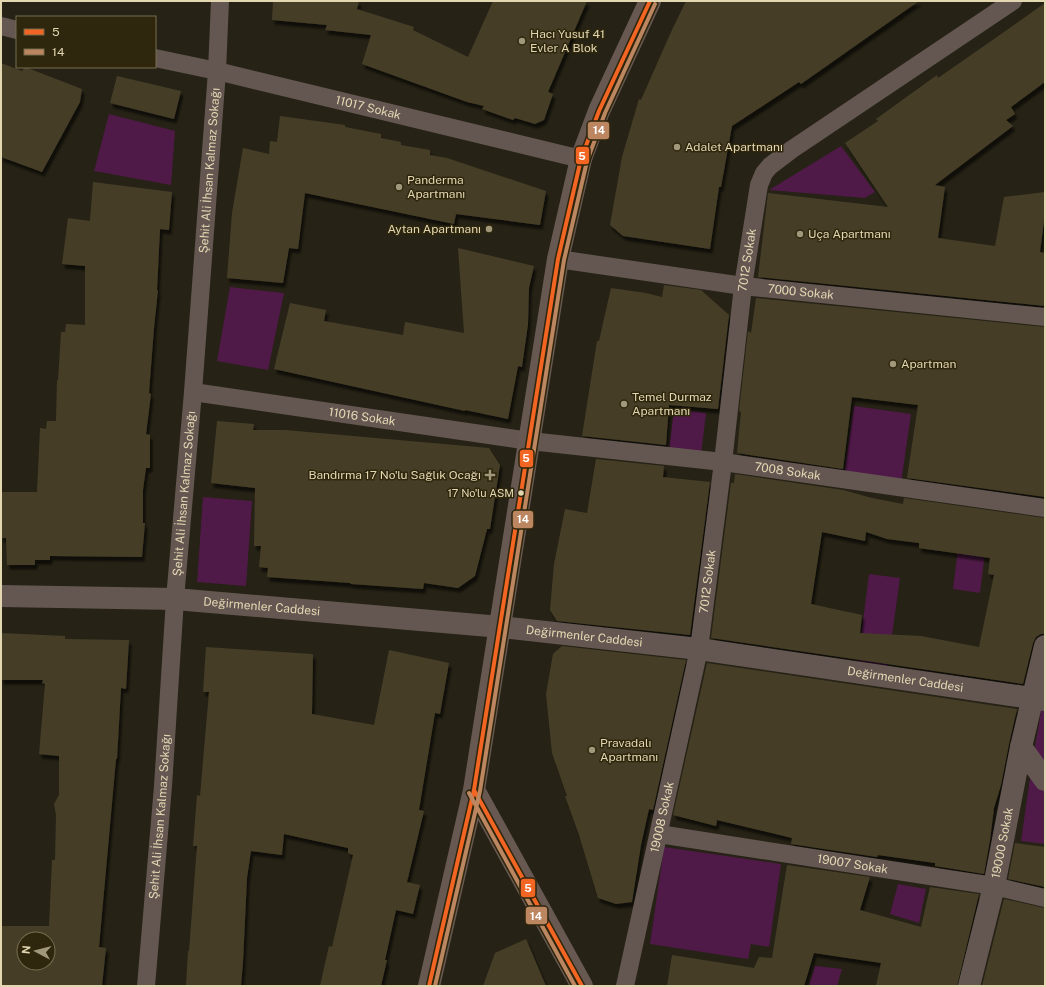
<svg xmlns="http://www.w3.org/2000/svg" width="1046" height="987" font-family="'Public Sans',sans-serif">
<style>
.green{fill:#501a48}
.building{fill:#453e28;fill-rule:evenodd;filter:url(#shadow)}
.lines{fill:none;stroke-linecap:round;stroke-linejoin:round}
.lane{stroke:#645752;stroke-width:18}
.street{stroke:#645752;stroke-width:22}
.secondary{stroke:#675851;stroke-width:22}
.bus-1-casing{stroke:#2e260d;stroke-width:7}
.bus-2-casing{stroke:#2e260d;stroke-width:7}
.bus-1{stroke:#f26522;stroke-width:4}
.bus-2{stroke:#bb8660;stroke-width:4}
.poi-dot{fill:#a1987b;stroke:#2e260d;stroke-width:1.5}
.bus-dot{fill:#e3d7b2;stroke:#2e260d;stroke-width:1.5}
.labels{text-anchor:middle;dominant-baseline:central;stroke-width:3;stroke-linejoin:round;paint-order:stroke}
.bus-label{font-size:11px;fill:#e3d7b2;stroke:#2e260d;text-anchor:end}
.poi-label{font-size:12px;fill:#e3d7b2;stroke:#2e260d;text-anchor:start}
.street-label{font-size:12px;fill:#e3d7b2;stroke:#2e260d}
.line-badge{stroke:#2e260d;stroke-width:1.5}
.badge-label{font-size:11px;text-anchor:middle;font-weight:bold;fill:#fff}
</style>
<defs>
<filter id="shadow"><feDropShadow dx="2.5" dy="4.5" stdDeviation="1" flood-color="#0009"/></filter>
</defs>
<rect width="100%" height="100%" fill="#262215"/>
<path class="green" d="M109 114 175 131 171 185 94 171Z
M841 146 875 192 865 198 769 190Z
M230 287 284 293 268 370 217 361Z
M854 406 911 414 901 483 844 475Z
M674 409 706 413 701 455 669 451Z
M203 497 252 501 246 586 197 582Z
M962 516 989 519 980 593 953 589Z
M869 574 900 578 887 671 857 668Z
M1042 706 1045 707V767L1034 753Z
M1031 771 1045 790V844L1021 841Z
M664 847 781 864 769 947 751 944 748 959 650 944Z
M898 884 926 889 919 923 890 914Z
M815 966 842 969 837 986H809Z"/>
<path class="building" d="M273 1H359L357 9 414 27 413 30 468 57 493 1H587L548 92 553 94 544 120 535 124 515 118 513 120 482 109 484 106 467 102 362 64 371 35 325 30 327 25 272 20Z
M686 1H919L801 84 799 82 732 126 721 187H719L710 249 623 236 610 225 622 157 639 99 641 100 671 32Z
M1045 3V82L1011 107 1015 114 1006 120 1013 126 935 185 945 187 938 238 995 246 1004 197 1045 192V213L1040 252 1045 253V306L758 277 768 193 888 207 845 143 878 121 876 119 937 75 938 78 1004 32Z
M1 63 22 71 25 67 82 89 80 102 42 172 1 157Z
M117 76 181 91 174 119 110 103Z
M280 116 345 125V127L381 134V138L401 142V145L430 150V155L447 158 546 191 540 225 456 214 454 224 305 193 298 249 289 248 283 283 227 278 232 213 243 148 269 154 270 141 277 142Z
M93 182 172 192 169 230 160 229 157 290H158L154 328 149 393 151 394 146 434 150 435V468H146L143 490V523H145L142 557 50 556V560H35V565H7L6 538H1V492H37L40 428 46 429 47 421H56L57 380 58 381 61 332H65L66 324 85 325V266L62 264 68 218 90 221Z
M458 248 534 266 529 288 528 324 522 367 518 366 508 419 465 410V411L274 369 290 303 326 310 324 321 403 335 405 322 464 333Z
M664 285 701 290 729 315 718 409 669 405 666 445 582 436 597 341H599L611 288 646 293 662 297Z
M756 298 1045 327V497L907 478 918 405 852 397 843 469 737 453 741 412 739 411 748 331 751 333Z
M217 421 254 424 253 430H285L489 448 500 465 490 529H487L475 576 458 588 424 583 423 589 351 584 350 583 267 577 268 568 259 567 261 546H254L255 488 211 483Z
M596 459 664 466 663 477 710 482 690 635 557 621 550 610 554 564 565 509 587 513Z
M735 474 843 490 872 498 903 504 904 498 1045 518V634H1041L1036 637 1033 643 1023 684 711 638 731 483H734ZM822 532 865 541 866 532 887 539 919 543V548L990 558 988 574 994 575 979 647 921 636 860 633 862 615 811 604Z
M1 633 65 636V639L129 640 126 689 121 688 117 759H116L99 947 106 948 102 986H1V926H49L52 860H55L56 815 54 804 59 795V756L39 754 45 684 42 683 43 680H1ZM24 939H48V963H24Z
M562 646 686 660 653 810 649 809 641 845 632 902 616 904 598 898 579 835 565 796H567L552 753 546 694 553 654Z
M206 647 313 654 312 714 374 725 389 650 449 663 440 714 435 713 419 810 424 811 407 882 420 885 413 914 396 910 385 960H387L381 986H320L329 946 332 947 353 855 348 853V848L284 834 282 855 251 851 247 878 243 962 241 986H186L188 951H189L197 846H193L197 795 200 796 209 692H203Z
M707 663 1017 709 1009 744 1001 785 994 808 990 840 984 874 935 866V863L878 855 877 857 791 844 792 838 717 820 716 826 673 815Z
M1015 843 1045 847V887L1008 879Z
M787 865 870 877 860 910 921 927 930 887 979 894 957 986H876L881 963 814 953 804 986H667L672 955 754 968 759 957 772 958Z
M1004 899 1045 908V986H982Z
M526 939 546 986H483L495 953Z"/>
<g class="lines">
<g class="lane">
<path d="M1 26 17 30"/>
<path id="s1" d="M155 58 217 71 581 159"/>
<path id="s2" d="M558 259 743 286 1045 317"/>
<path id="s3" d="M193 392 530 441 723 462 1045 508"/>
<path id="s4" d="M659 834 994 886 1045 898"/>
<path id="s5" d="M146 986 163 786 175 599 193 392 217 71 220 1"/>
<path id="s6" d="M625 986 699 649 723 462 743 286 759 185 764 173 770 166 791 150 1013 1"/>
</g>
<g class="street">
<path id="s7" d="M1 596 175 599 501 627 699 649 1045 700"/>
<path d="M1021 747 1045 780"/>
<path id="s8" d="M969 986 994 886 1021 747 1045 646"/>
</g>
<path class="secondary" d="M474 790 582 986
M429 986 474 790 558 259 581 159 599 111 650 1"/>
<defs>
<path id="bus-1" d="M474 790 582 986
M429 986 474 790 558 259 581 159 599 111 650 1"/>
<path id="bus-2" d="M469 793 575 986
M435 986 480 791 564 260 587 161 605 113 655 4"/>
</defs>
<use href="#bus-1" class="bus-1-casing"/>
<use href="#bus-2" class="bus-2-casing"/>
<use href="#bus-1" class="bus-1"/>
<use href="#bus-2" class="bus-2"/>
</g>
<g class="poi-dot">
<circle cx="522" cy="41" r="4"/>
<circle cx="677" cy="147" r="4"/>
<circle cx="399" cy="187" r="4"/>
<circle cx="489" cy="229" r="4"/>
<circle cx="800" cy="234" r="4"/>
<circle cx="893" cy="364" r="4"/>
<circle cx="624" cy="404" r="4"/>
<path d="M488 469h4v4h4v4h-4v4h-4v-4h-4v-4h4z"/>
<circle cx="592" cy="750" r="4"/>
</g>
<circle class="bus-dot" cx="521" cy="493" r="3.5"/>
<g class="labels">
<g class="bus-label">
<text x="514" y="493">17 No'lu ASM</text>
</g>
<g class="poi-label">
<text x="530" y="34">Hacı Yusuf 41<tspan x="530" dy="14">Evler A Blok</tspan></text>
<text x="685" y="147">Adalet Apartmanı</text>
<text x="407" y="180">Panderma<tspan x="407" dy="14">Apartmanı</tspan></text>
<text x="481" y="229" text-anchor="end">Aytan Apartmanı</text>
<text x="808" y="234">Uça Apartmanı</text>
<text x="901" y="364">Apartman</text>
<text x="632" y="397">Temel Durmaz<tspan x="632" dy="14">Apartmanı</tspan></text>
<text x="481" y="475" text-anchor="end">Bandırma 17 No'lu Sağlık Ocağı</text>
<text x="600" y="743">Pravadalı<tspan x="600" dy="14">Apartmanı</tspan></text>
</g>
<g class="street-label">
<text stroke="none"><textPath href="#s1" startOffset="219">11017 Sokak</textPath></text>
<text stroke="none"><textPath href="#s5" startOffset="818">Şehit Ali İhsan Kalmaz Sokağı</textPath></text>
<text stroke="none"><textPath href="#s6" startOffset="737">7012 Sokak</textPath></text>
<text stroke="none"><textPath href="#s2" startOffset="245">7000 Sokak</textPath></text>
<text stroke="none"><textPath href="#s3" startOffset="171">11016 Sokak</textPath></text>
<text stroke="none"><textPath href="#s3" startOffset="600">7008 Sokak</textPath></text>
<text stroke="none"><textPath href="#s5" startOffset="494">Şehit Ali İhsan Kalmaz Sokağı</textPath></text>
<text stroke="none"><textPath href="#s6" startOffset="413">7012 Sokak</textPath></text>
<text stroke="none"><textPath href="#s7" startOffset="261">Değirmenler Caddesi</textPath></text>
<text stroke="none"><textPath href="#s7" startOffset="585">Değirmenler Caddesi</textPath></text>
<text stroke="none"><textPath href="#s7" startOffset="909">Değirmenler Caddesi</textPath></text>
<text stroke="none"><textPath href="#s5" startOffset="170">Şehit Ali İhsan Kalmaz Sokağı</textPath></text>
<text stroke="none"><textPath href="#s6" startOffset="173">19008 Sokak</textPath></text>
<text stroke="none"><textPath href="#s8" startOffset="147">19000 Sokak</textPath></text>
<text stroke="none"><textPath href="#s4" startOffset="196">19007 Sokak</textPath></text>
</g>
</g>
<g class="line-badge">
<rect x="587" y="121" width="23" height="19" rx="4" fill="#bb8660"/>
<rect x="575" y="146" width="15" height="19" rx="4" fill="#f26522"/>
<rect x="519" y="449" width="15" height="19" rx="4" fill="#f26522"/>
<rect x="512" y="510" width="22" height="19" rx="4" fill="#bb8660"/>
<rect x="520" y="878" width="16" height="20" rx="4" fill="#f26522"/>
<rect x="525" y="906" width="23" height="19" rx="4" fill="#bb8660"/>
</g>
<g class="badge-label">
<text x="599" y="134">14</text>
<text x="582" y="160">5</text>
<text x="526" y="462">5</text>
<text x="523" y="523">14</text>
<text x="528" y="892">5</text>
<text x="536" y="920">14</text>
</g>
<rect width="1046" height="987" fill="none" stroke="#e3d7b2" stroke-width="4"/>
<rect x="16" y="16" width="140" height="52" fill="#2e260d" stroke="#766d4f"/>
<rect x="24" y="29" width="20" height="6" fill="#f26522" stroke="#766d4f"/>
<text x="52" y="36" font-size="12" fill="#e3d7b2">5</text>
<rect x="24" y="49" width="20" height="6" fill="#bb8660" stroke="#766d4f"/>
<text x="52" y="56" font-size="12" fill="#e3d7b2">14</text>
<g transform="translate(36 951) rotate(277)"><circle r="19" fill="#2e260d" stroke="#766d4f"/>
<path d="M0-3L7 15L0 10L-7 15Z" fill="#a1987b"/>
<text y="-6" font-size="11" font-weight="bold" text-anchor="middle" fill="#e3d7b2">N</text>
</g>
</svg>
